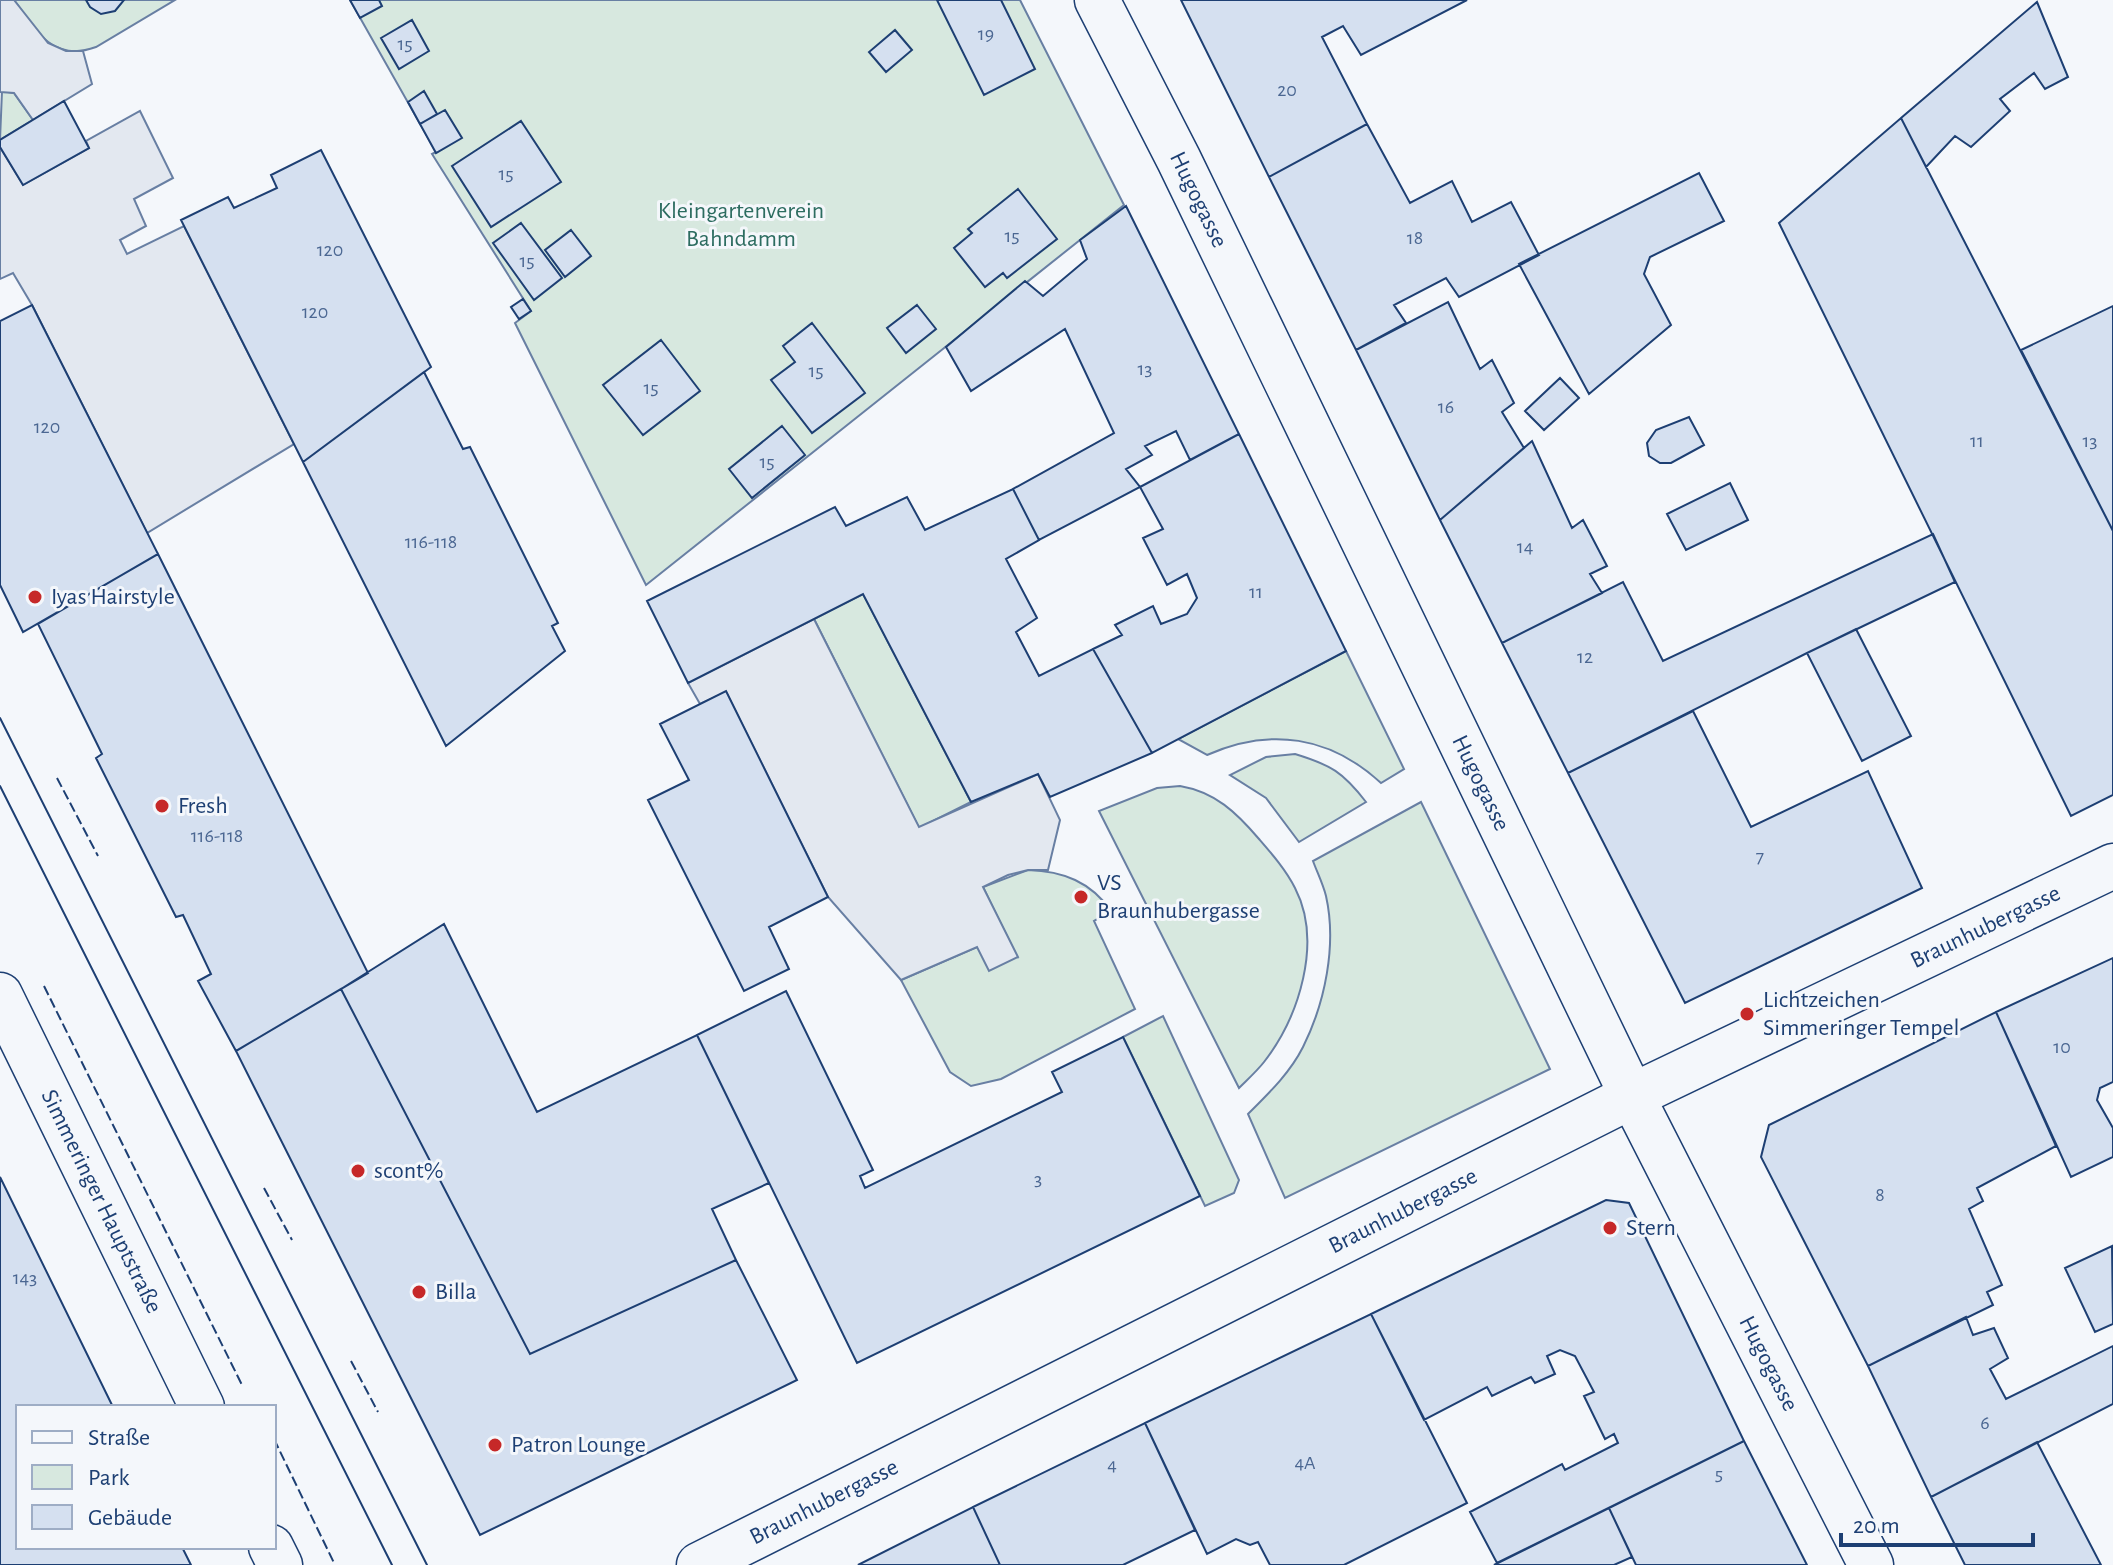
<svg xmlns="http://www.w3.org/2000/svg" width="2113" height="1565" font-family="'Alegreya Sans',sans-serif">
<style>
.green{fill:#d7e8df;stroke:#687fa3;stroke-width:2}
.parking{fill:#e3e8f0;stroke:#687fa3;stroke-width:2}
.building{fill:#d5e0f0;stroke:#1d3f73;stroke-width:2}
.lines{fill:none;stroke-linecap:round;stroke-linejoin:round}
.minor-casing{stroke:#1d3f73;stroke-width:47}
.major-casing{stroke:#1d3f73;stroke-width:47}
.minor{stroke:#f4f7fb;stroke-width:44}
.major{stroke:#f4f7fb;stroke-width:44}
.tram{stroke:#1d3f73;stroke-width:2}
.fence{stroke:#1d3f73;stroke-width:2;stroke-dasharray:10 4;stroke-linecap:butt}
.poi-dot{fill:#c62828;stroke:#f4f7fb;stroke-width:3}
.labels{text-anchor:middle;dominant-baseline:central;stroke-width:6;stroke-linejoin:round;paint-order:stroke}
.number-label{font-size:20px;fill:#4b6792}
.street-label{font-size:24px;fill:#1d3f73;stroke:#f4f7fb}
.park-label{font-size:24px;fill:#2c6c60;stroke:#f4f7fb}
.poi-label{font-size:24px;fill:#1d3f73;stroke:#f4f7fb;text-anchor:start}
</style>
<rect width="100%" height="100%" fill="#f4f7fb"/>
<path class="green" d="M14 0H175L96 47C52 63 37 31 14 0Z
M350 0H1020L1124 205 646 585 515 323 531 311 432 154 436 152Z
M2 91 14 93 33 120 0 140Z
M863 594 971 802 919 828 814 619Z
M1346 651 1404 769 1381 783C1330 736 1270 727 1207 755L1178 739Z
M1295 754C1331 765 1343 772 1366 802L1299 842 1266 798 1230 775 1266 757Z
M1180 786C1215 792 1236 812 1259 839 1272 854 1286 870 1295 888 1323 942 1299 1017 1264 1062 1257 1071 1247 1080 1239 1088L1099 811 1157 788Z
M1421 802 1550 1069 1285 1198 1248 1114C1268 1094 1290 1073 1303 1047 1325 1003 1337 945 1326 896 1323 884 1317 872 1313 861Z
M1028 870C1063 871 1091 882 1111 911L1094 921 1135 1009 1001 1079 971 1086 950 1072 901 980 977 947 1017 957 983 887Z
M1163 1016 1239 1180 1234 1193 1205 1206 1123 1037Z"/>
<path class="parking" d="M0 0H14L48 43 66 51H83L92 84 33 120 14 93 0 92Z
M140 111 173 178 134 199 146 226 120 240 127 254 184 226 294 444 147 533 32 305 13 273 0 279V147L23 185 89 148 86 141Z
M814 619 919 827 1038 774 1060 820 1048 870H1028L1008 875 983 887 1018 957 989 971 977 947 901 980 828 897 726 692 700 704 688 683Z"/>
<path class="building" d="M86 0H124L115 11 101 14 90 7Z
M350 0H379L382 6 360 18Z
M937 0H1001L1035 69 984 95Z
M1181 0H1467L1361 55 1343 26 1322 37 1367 124 1269 177Z
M2037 2 2068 77 2045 89 2034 73 2000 99 2010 111 1971 147 1955 136 1926 167 1901 118Z
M412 20 429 51 399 69 381 38Z
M895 30 912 50 886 72 869 52Z
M424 91 437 114 420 124 408 102Z
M64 101 89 148 23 185 0 147V140Z
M445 110 462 138 436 153 420 124Z
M1901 118 2113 531V795L2071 816 1779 223Z
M521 121 561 182 491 227 452 166Z
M1367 124 1410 203 1452 181 1472 222 1511 202 1539 255 1459 297 1446 278 1394 305 1406 323 1356 350 1269 177Z
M321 150 431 367 303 462 181 220 228 197 234 208 277 188 271 175Z
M1699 173 1724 221 1650 257 1644 274 1671 325 1589 394 1519 264Z
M1018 189 1057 239 1007 278 1003 273 985 287 954 248 972 233 968 229Z
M1126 206 1239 434 1190 460 1176 431 1145 446 1152 455 1126 469 1140 487 1039 540 1013 489 1114 433 1065 329 971 391 946 347 1025 281 1043 296 1087 259 1080 240Z
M521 223 562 278 534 300 493 243Z
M571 230 591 256 565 277 545 250Z
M523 299 531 311 519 319 511 307Z
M1448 302 1480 369 1492 360 1514 403 1502 412 1524 448 1440 520 1356 350Z
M32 305 158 554 23 632 0 585V321Z
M917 305 936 329 906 353 887 328Z
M2113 306V531L2021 350Z
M812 323 865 393 812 433 771 380 795 362 783 346Z
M661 340 700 391 643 435 603 385Z
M424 372 463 449 470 447 558 623 552 626 565 651 446 746 303 462Z
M1560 378 1579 398 1544 430 1525 411Z
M1689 417 1704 445 1671 463H1660L1649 456 1647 443 1656 430Z
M782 426 805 455 752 498 729 469Z
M1239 434 1346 651 1152 753 1093 649 1122 635 1115 625 1153 606 1161 624 1187 614 1197 598 1187 574 1167 585 1143 538 1163 529 1140 487Z
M1532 441 1572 528 1583 520 1607 566 1590 574 1602 593 1502 643 1440 520Z
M1730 483 1748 520 1686 550 1667 514Z
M1013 489 1039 540 1006 559 1037 618 1016 632 1039 676 1093 649 1152 753 1050 797 1038 774 971 802 863 594 688 683 647 601 835 507 846 526 907 497 925 530Z
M1933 534 1955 582 1807 653 1568 773 1502 643 1623 582 1663 661Z
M158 554 368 973 236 1051 198 981 211 974 183 915 176 917 96 758 102 754 38 624Z
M1856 629 1911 736 1862 761 1807 653Z
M726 691 828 897 769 927 789 969 744 991 648 800 689 780 660 724Z
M1693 711 1751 827 1868 771 1922 888 1685 1003 1568 773Z
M444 924 537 1112 697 1035 769 1183 712 1209 736 1260 530 1354 341 989Z
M2113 958V1082L2100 1088 2097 1100 2113 1128V1157L2071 1177 1996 1012Z
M341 989 530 1354 736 1260 797 1380 480 1535 236 1051Z
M786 991 873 1170 860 1176 865 1188 1062 1092 1052 1072 1123 1037 1200 1196 857 1363 697 1035Z
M1996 1012 2056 1146 1977 1188 1983 1201 1969 1209 2002 1285 1987 1292 1993 1305 1868 1366 1761 1157 1769 1125Z
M0 1177 113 1407H18V1547H182L191 1565H0Z
M1606 1200 1629 1203 1744 1441 1497 1563 1470 1512 1562 1464 1565 1470 1618 1443 1614 1434 1605 1439 1584 1396 1594 1392 1575 1356 1560 1350 1547 1356 1555 1374 1535 1383 1531 1377 1492 1396 1487 1387 1424 1420 1371 1314Z
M2112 1246 2113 1324 2095 1332 2065 1268Z
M1371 1314 1467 1503 1344 1565H1270L1258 1542 1250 1545 1236 1539 1207 1554 1145 1423Z
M1966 1317 1973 1335 1994 1328 2008 1358 1990 1369 2006 1399 2113 1346V1404L1931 1497 1868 1366Z
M1145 1423 1195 1530 1123 1565H1000L973 1507Z
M1744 1441 1807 1565H1636L1609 1508Z
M2037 1442 2101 1565H1965L1931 1497Z
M973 1507 1000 1565H858Z
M1609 1508 1632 1557 1614 1565H1494Z"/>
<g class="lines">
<defs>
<g id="minor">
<path id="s1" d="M1097 0 1179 160 1632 1096 1871 1565"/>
<path id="s2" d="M699 1565 1632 1096 2113 866"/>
</g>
<g id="major">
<path id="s3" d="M0 995 202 1407"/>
<path d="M271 1547 280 1565"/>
</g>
</defs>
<use href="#minor" class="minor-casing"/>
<use href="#major" class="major-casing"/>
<use href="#minor" class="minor"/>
<use href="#major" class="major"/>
<path class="tram" d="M0 718 427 1565
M0 786 392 1565"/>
<path class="fence" d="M57 778 98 856
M44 986 243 1387
M264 1188 292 1240
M351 1361 378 1412
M274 1439 335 1565"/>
</g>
<g class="poi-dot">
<circle cx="35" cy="597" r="8"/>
<circle cx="162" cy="806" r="8"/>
<circle cx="1081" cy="897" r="8"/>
<circle cx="1747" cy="1014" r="8"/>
<circle cx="358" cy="1171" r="8"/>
<circle cx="1610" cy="1228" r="8"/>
<circle cx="419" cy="1292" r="8"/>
<circle cx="495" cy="1445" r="8"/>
</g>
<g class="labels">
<g class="number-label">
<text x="986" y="34">19</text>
<text x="405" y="44">15</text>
<text x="1287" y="90">20</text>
<text x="506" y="174">15</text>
<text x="1012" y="236">15</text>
<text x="1415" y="238">18</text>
<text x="330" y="250">120</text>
<text x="527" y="261">15</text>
<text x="315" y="312">120</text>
<text x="1145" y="369">13</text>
<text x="816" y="371">15</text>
<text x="651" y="388">15</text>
<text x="1446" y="407">16</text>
<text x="47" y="427">120</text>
<text x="1977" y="441">11</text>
<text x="2090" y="441">13</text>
<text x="767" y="462">15</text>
<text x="431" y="542">116-118</text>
<text x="1525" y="547">14</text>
<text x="1256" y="592">11</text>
<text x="1585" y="657">12</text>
<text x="217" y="836">116-118</text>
<text x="1760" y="857">7</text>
<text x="2062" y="1047">10</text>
<text x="1038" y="1179">3</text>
<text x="1880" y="1195">8</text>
<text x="25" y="1278">143</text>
<text x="1985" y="1423">6</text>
<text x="1305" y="1463">4A</text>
<text x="1112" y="1465">4</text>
<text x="1719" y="1474">5</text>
</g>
<g class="street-label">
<text stroke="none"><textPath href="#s1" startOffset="224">Hugogasse</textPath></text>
<text stroke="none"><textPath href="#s1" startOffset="872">Hugogasse</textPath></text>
<text stroke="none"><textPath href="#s2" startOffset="1436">Braunhubergasse</textPath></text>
<text stroke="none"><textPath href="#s3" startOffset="230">Simmeringer Hauptstraße</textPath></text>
<text stroke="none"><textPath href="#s2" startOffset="788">Braunhubergasse</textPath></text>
<text stroke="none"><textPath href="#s1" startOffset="1520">Hugogasse</textPath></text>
<text stroke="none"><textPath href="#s2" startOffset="140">Braunhubergasse</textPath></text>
</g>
<g class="park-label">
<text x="741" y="211">Kleingartenverein<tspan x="741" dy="28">Bahndamm</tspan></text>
</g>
<g class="poi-label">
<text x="51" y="597">Iyas Hairstyle</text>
<text x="178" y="806">Fresh</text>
<text x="1097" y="883">VS<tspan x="1097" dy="28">Braunhubergasse</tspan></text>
<text x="1763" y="1000">Lichtzeichen<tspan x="1763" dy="28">Simmeringer Tempel</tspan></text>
<text x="374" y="1171">scont%</text>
<text x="1626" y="1228">Stern</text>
<text x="435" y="1292">Billa</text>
<text x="511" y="1445">Patron Lounge</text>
</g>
</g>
<rect x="16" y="1405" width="260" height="144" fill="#f4f7fb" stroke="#9eadc5" stroke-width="2"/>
<rect x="32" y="1431" width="40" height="12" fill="#f4f7fb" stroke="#9eadc5" stroke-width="2"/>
<text x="88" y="1445" font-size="24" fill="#1d3f73">Straße</text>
<rect x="32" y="1465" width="40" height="24" fill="#d7e8df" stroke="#9eadc5" stroke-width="2"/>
<text x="88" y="1485" font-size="24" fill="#1d3f73">Park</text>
<rect x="32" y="1505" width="40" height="24" fill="#d5e0f0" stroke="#9eadc5" stroke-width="2"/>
<text x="88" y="1525" font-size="24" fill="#1d3f73">Gebäude</text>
<path d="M1841 1533v12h192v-12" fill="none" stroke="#1d3f73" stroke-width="4"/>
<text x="1853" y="1533" font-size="24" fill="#1d3f73" stroke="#f4f7fb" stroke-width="6" paint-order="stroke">20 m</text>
</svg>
